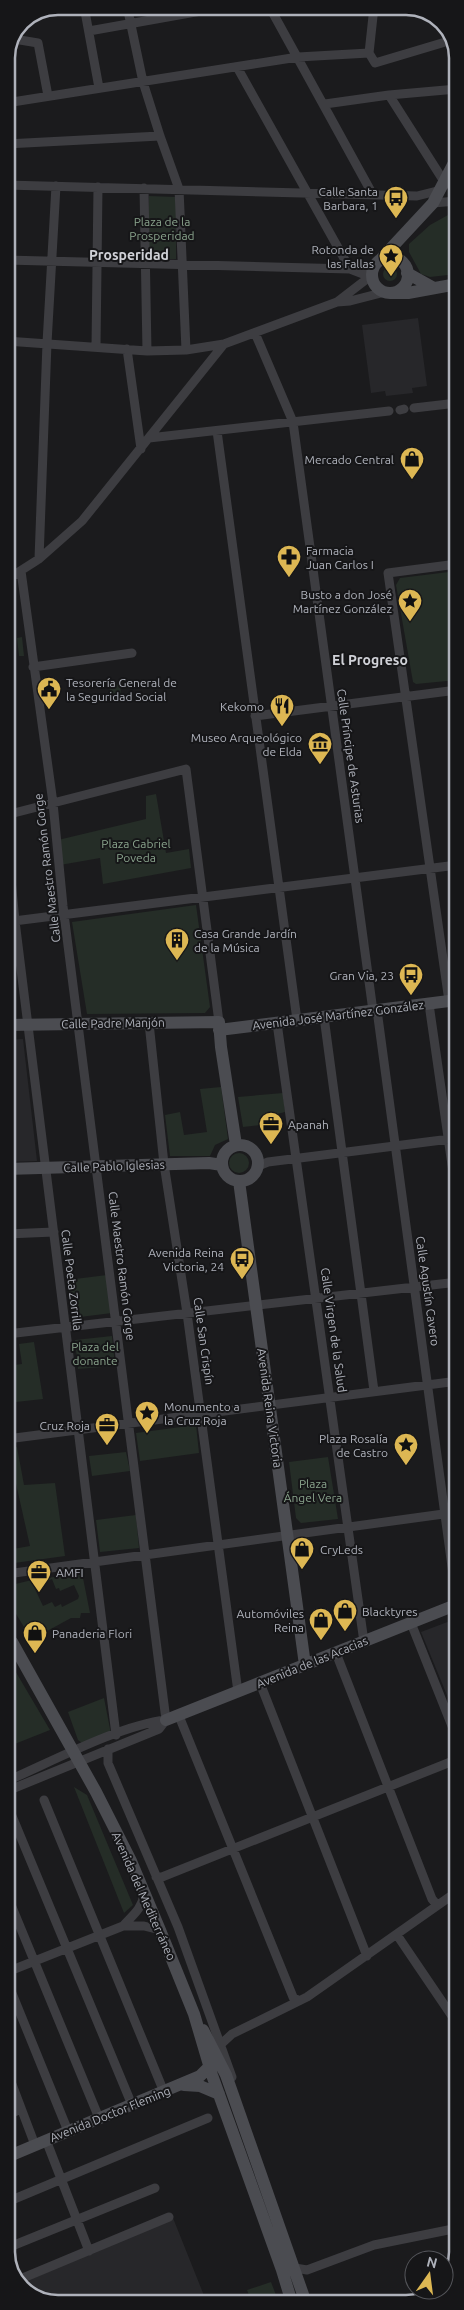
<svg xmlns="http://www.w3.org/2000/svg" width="464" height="2310" font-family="Ubuntu,sans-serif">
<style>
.built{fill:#27272a}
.green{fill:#252d27;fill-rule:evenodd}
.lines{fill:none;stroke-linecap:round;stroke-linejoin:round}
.street{stroke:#3d3d41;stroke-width:9}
.secondary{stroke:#4b4c51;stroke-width:12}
.labels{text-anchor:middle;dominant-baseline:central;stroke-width:4;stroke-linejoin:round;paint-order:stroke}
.poi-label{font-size:12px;fill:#afb2bb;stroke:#161618;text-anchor:end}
.park-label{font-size:12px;fill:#89a38c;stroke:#161618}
.street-label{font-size:12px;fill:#afb2bb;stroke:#161618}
.neighbourhood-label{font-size:14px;font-weight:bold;fill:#d0d1d7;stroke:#161618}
.rim{fill:none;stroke:#afb2bb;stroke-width:2.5}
</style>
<rect width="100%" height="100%" fill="#1b1b1d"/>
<path class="built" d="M418 318 427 386 412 388 413 393 386 396 385 391 371 393 362 325Z
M23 1039 37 1161 6 1162V1040Z
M458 1618V1722L421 1632Z
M173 2218 205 2298 194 2303H52L22 2289 18 2281Z"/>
<path class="green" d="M149 196 176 197V259H149Z
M457 210V274L430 277 421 274 409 252V244L430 225Z
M383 274a7 7 0 1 1 14 0a7 7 0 1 1-14 0Z
M457 571V680L416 684 413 682 396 585 400 578Z
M22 637 24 656H19L17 638Z
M120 684 121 694 111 696 109 685Z
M156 794 166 853 189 849 191 868 103 884 100 858 60 865 58 840 146 819V796Z
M196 905 210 1007 205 1013 87 1014 72 922Z
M13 1074 16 1128H6V1075Z
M221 1087 228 1139 215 1145 210 1156H170L165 1115 180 1112 184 1135 207 1132 200 1089Z
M283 1093 285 1112 277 1114 278 1123 243 1127 238 1097Z
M229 1163a10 10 0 1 1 20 0a10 10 0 1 1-20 0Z
M107 1275 112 1313 72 1318 67 1280Z
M112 1336 115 1366 78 1369 75 1340Z
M34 1342 43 1399 7 1403V1366L22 1364 19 1344Z
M196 1425 199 1453 140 1461 136 1433Z
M17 1447 24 1485 55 1483 65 1556 7 1564V1550L30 1546 8 1448Z
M126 1452 130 1471 92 1476 89 1456Z
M328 1457 338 1519 301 1523 296 1518 289 1462Z
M136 1515 139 1548 100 1552 96 1520Z
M82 1573 90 1613H81L80 1618H71L38 1636 36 1634 30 1637 7 1599V1586L32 1580ZM52 1579 56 1589 59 1588 60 1591 74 1585 79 1596 78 1599 62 1607 61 1604 55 1607 52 1602 43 1606 34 1587Z
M7 1657 50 1730 7 1747Z
M104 1698 111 1734 82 1743 78 1740 68 1712Z
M74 1787 87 1795 133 1905 124 1913Z
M271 2282 279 2303H252L247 2290Z"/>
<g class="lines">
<path class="street" d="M84 6 99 88
M127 6 143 82 160 136 179 189 186 350
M269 6 373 195
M89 31 229 6
M14 39 38 43 48 96
M369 53 375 63 452 40
M369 53 374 7
M237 67 350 269 363 274 372 271
M389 95 445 183 457 187
M6 103 298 57 369 53
M325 104 389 95 457 89
M6 144 160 136
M6 185 417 196 441 190
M144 188 147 351
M433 203 457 201
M6 221 9 185
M6 260 350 269
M337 302 372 275
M255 333 293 422 373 1011
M6 341 147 351 186 350 224 344 337 302 350 301 385 292
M96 347 98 187
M127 349 141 449
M414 408 457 403
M400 410 404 409
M217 431 297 1020
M149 438 389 411
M39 559 47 343 56 186
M21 571 53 803 63 906 166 1720
M6 580 39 559 82 521 224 344
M33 667 132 653
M255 716 457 690
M6 815 186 769 219 1022
M6 828 15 921 116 1735
M6 922 457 865
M449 1001 388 573 457 564
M429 1004 458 1207
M377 1010 457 1604
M324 1017 374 1391
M149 1023 164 1164 187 1313 238 1692
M277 1023 364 1642
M258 1166 268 1162 458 1138
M7 1234 54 1232
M7 1334 458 1282
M7 1439 458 1381
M7 1574 458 1512
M411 1623 458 1741
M7 1627 12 1642
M336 1653 432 1899 437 1905
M260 1683 367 1956
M179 1716 293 1997 299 2001
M108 1749V1763L178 1927 232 2077
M7 1781C51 1762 120 1725 166 1720
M7 1791 159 1729 166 1720
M44 1800 164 2092
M12 1816 132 2105
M156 1877H162L458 1759
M7 1895 99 2118
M123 1926H144L160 1930
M397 1935 458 2025
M7 1972 123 1926C133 1915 142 1909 144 1894
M7 1981 68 2131
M218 2047 232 2034 307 1997 458 1891
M7 2071 35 2145
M7 2115 21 2109
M46 2140 89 2251
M7 2202 208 2118
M7 2248 155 2188
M295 2268 307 2270 374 2245 458 2228
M18 2280 169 2217"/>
<path class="secondary" d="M372 275a18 18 0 1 1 36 0a18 18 0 1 1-36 0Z
M380 260 433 203 457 157
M407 273 432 287
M393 293H408L457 284
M6 1025 219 1022 221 1047 236 1145
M219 1030 457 1000
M222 1163a18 18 0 1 1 36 0a18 18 0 1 1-36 0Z
M6 1169 209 1163 222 1165
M239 1181 305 1665
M12 1642 96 1792 131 1861 160 1930 194 2014 212 2075 282 2270 292 2303
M166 1720 458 1604
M203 2030 226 2075 306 2303
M184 2085 200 2086 219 2094
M7 2157 200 2076 214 2062"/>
</g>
<defs>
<symbol id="bus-pin" viewBox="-11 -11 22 30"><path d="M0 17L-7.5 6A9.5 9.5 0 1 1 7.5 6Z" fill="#ddb753" stroke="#161618"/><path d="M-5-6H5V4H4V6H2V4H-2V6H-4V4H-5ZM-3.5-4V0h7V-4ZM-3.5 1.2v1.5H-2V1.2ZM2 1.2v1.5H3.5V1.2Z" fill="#111"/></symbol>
<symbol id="sight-pin" viewBox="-11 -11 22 30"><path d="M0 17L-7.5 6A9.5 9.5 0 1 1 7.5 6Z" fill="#ddb753" stroke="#161618"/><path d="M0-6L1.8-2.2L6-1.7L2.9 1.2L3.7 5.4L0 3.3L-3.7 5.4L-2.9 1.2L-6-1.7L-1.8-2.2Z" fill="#111"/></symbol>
<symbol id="shop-pin" viewBox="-11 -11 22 30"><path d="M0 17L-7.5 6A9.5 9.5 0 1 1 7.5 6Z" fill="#ddb753" stroke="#161618"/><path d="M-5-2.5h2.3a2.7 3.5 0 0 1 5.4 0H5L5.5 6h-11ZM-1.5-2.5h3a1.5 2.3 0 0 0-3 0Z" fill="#111"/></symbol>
<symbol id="pharmacy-pin" viewBox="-11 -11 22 30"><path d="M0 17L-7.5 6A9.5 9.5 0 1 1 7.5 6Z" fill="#ddb753" stroke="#161618"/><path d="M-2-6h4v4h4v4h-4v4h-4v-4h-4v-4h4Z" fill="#111"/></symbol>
<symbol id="civic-pin" viewBox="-11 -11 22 30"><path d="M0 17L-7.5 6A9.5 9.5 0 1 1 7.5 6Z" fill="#ddb753" stroke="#161618"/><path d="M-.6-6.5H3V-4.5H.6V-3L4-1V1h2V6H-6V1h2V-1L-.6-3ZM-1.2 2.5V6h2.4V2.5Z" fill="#111"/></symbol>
<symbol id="restaurant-pin" viewBox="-11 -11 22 30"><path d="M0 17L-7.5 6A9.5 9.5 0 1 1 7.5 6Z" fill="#ddb753" stroke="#161618"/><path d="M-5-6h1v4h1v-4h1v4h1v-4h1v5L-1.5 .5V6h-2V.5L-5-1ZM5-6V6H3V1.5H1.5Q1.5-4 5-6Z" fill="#111"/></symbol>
<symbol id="museum-pin" viewBox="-11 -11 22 30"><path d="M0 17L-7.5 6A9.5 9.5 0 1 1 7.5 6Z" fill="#ddb753" stroke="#161618"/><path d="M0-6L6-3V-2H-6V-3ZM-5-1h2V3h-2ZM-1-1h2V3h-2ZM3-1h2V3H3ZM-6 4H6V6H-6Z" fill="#111"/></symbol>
<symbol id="building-pin" viewBox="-11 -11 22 30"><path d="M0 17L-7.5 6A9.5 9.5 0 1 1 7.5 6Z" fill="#ddb753" stroke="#161618"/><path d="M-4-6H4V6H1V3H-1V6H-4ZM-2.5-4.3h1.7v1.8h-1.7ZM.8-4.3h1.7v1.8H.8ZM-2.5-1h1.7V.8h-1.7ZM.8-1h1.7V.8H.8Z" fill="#111"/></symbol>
<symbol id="office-pin" viewBox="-11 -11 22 30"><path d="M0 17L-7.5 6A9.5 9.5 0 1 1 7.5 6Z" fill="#ddb753" stroke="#161618"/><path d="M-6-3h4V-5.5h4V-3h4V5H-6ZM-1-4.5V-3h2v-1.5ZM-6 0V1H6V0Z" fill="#111"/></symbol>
</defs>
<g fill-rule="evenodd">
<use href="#bus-pin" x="382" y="184" width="28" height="38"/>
<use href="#sight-pin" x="377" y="242" width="28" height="38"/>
<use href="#shop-pin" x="398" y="445" width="28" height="38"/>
<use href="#pharmacy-pin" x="275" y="543" width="28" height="38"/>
<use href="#sight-pin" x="396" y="587" width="28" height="38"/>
<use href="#civic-pin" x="35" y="675" width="28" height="38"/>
<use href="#restaurant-pin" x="268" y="692" width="28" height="38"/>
<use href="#museum-pin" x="306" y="730" width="28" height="38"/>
<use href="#building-pin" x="163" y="926" width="28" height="38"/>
<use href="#bus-pin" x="397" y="961" width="28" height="38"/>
<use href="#office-pin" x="257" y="1110" width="28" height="38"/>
<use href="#bus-pin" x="228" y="1245" width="28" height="38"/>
<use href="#sight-pin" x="133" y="1399" width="28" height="38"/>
<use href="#office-pin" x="93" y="1411" width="28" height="38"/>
<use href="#sight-pin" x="392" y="1431" width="28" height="38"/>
<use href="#shop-pin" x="288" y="1535" width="28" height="38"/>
<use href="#office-pin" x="25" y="1558" width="28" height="38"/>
<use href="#shop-pin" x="331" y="1597" width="28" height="38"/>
<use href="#shop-pin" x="307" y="1606" width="28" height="38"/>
<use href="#shop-pin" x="21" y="1619" width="28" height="38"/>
</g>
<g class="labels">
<g class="poi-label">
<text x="378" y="191">Calle Santa<tspan x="378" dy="14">Barbara, 1</tspan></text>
<text x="374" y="249">Rotonda de<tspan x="374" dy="14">las Fallas</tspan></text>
<text x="394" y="459">Mercado Central</text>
<text x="306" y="550" text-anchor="start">Farmacia<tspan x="306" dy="14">Juan Carlos I</tspan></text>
<text x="392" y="594">Busto a don José<tspan x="392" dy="14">Martínez González</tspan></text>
<text x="66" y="682" text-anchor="start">Tesorería General de<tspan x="66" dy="14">la Seguridad Social</tspan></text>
<text x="264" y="706">Kekomo</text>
<text x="302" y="737">Museo Arqueológico<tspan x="302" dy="14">de Elda</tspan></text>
<text x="194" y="933" text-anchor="start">Casa Grande Jardín<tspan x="194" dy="14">de la Música</tspan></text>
<text x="394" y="975">Gran Via, 23</text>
<text x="288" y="1124" text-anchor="start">Apanah</text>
<text x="224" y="1252">Avenida Reina<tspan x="224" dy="14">Victoria, 24</tspan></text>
<text x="164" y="1406" text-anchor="start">Monumento a<tspan x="164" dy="14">la Cruz Roja</tspan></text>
<text x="90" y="1425">Cruz Roja</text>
<text x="388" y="1438">Plaza Rosalía<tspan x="388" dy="14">de Castro</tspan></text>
<text x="320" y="1549" text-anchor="start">CryLeds</text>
<text x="56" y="1572" text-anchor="start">AMFI</text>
<text x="362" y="1611" text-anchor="start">Blacktyres</text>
<text x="304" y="1613">Automóviles<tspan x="304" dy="14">Reina</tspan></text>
<text x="52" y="1633" text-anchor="start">Panaderia Flori</text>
</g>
<g class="park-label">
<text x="162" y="221">Plaza de la<tspan x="162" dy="14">Prosperidad</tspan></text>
<text x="136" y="843">Plaza Gabriel<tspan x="136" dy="14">Poveda</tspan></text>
<text x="95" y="1346">Plaza del<tspan x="95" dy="14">donante</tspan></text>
<text x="313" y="1483">Plaza<tspan x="313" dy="14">Ángel Vera</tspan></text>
</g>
<g class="street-label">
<text transform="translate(351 756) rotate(82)">Calle Príncipe de Asturias</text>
<text transform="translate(47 868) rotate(-97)">Calle Maestro Ramón Gorge</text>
<text transform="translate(338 1015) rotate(-7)">Avenida José Martínez González</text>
<text transform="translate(113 1023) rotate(-1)">Calle Padre Manjón</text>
<text transform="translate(114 1166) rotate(-2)">Calle Pablo Iglesias</text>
<text transform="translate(122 1266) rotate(83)">Calle Maestro Ramón Gorge</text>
<text transform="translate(72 1280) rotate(83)">Calle Poeta Zorrilla</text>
<text transform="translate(428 1291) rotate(82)">Calle Agustín Cavero</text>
<text transform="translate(334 1330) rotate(82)">Calle Virgen de la Salud</text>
<text transform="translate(204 1341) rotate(82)">Calle San Crispín</text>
<text transform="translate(270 1408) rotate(82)">Avenida Reina Victoria</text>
<text transform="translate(312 1662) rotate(-22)">Avenida de las Acacias</text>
<text transform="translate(144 1896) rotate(66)">Avenida del Mediterráneo</text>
<text transform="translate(110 2114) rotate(-22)">Avenida Doctor Fleming</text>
</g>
<g class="neighbourhood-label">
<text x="129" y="255">Prosperidad</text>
<text x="370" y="660">El Progreso</text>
</g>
</g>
<path d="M0 0H464V2310H0ZM58 15H406A43 43 0 0 1 449 58V2252A43 43 0 0 1 406 2295H58A43 43 0 0 1 15 2252V58A43 43 0 0 1 58 15Z" fill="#161618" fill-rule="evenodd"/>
<path class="rim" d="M58 15H406A43 43 0 0 1 449 58V2252A43 43 0 0 1 406 2295H58A43 43 0 0 1 15 2252V58A43 43 0 0 1 58 15Z"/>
<g transform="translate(429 2275) rotate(14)"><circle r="24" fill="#161618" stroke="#535459"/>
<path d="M0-4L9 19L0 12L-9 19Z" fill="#ddb753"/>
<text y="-8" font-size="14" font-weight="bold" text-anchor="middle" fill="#afb2bb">N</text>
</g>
</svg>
